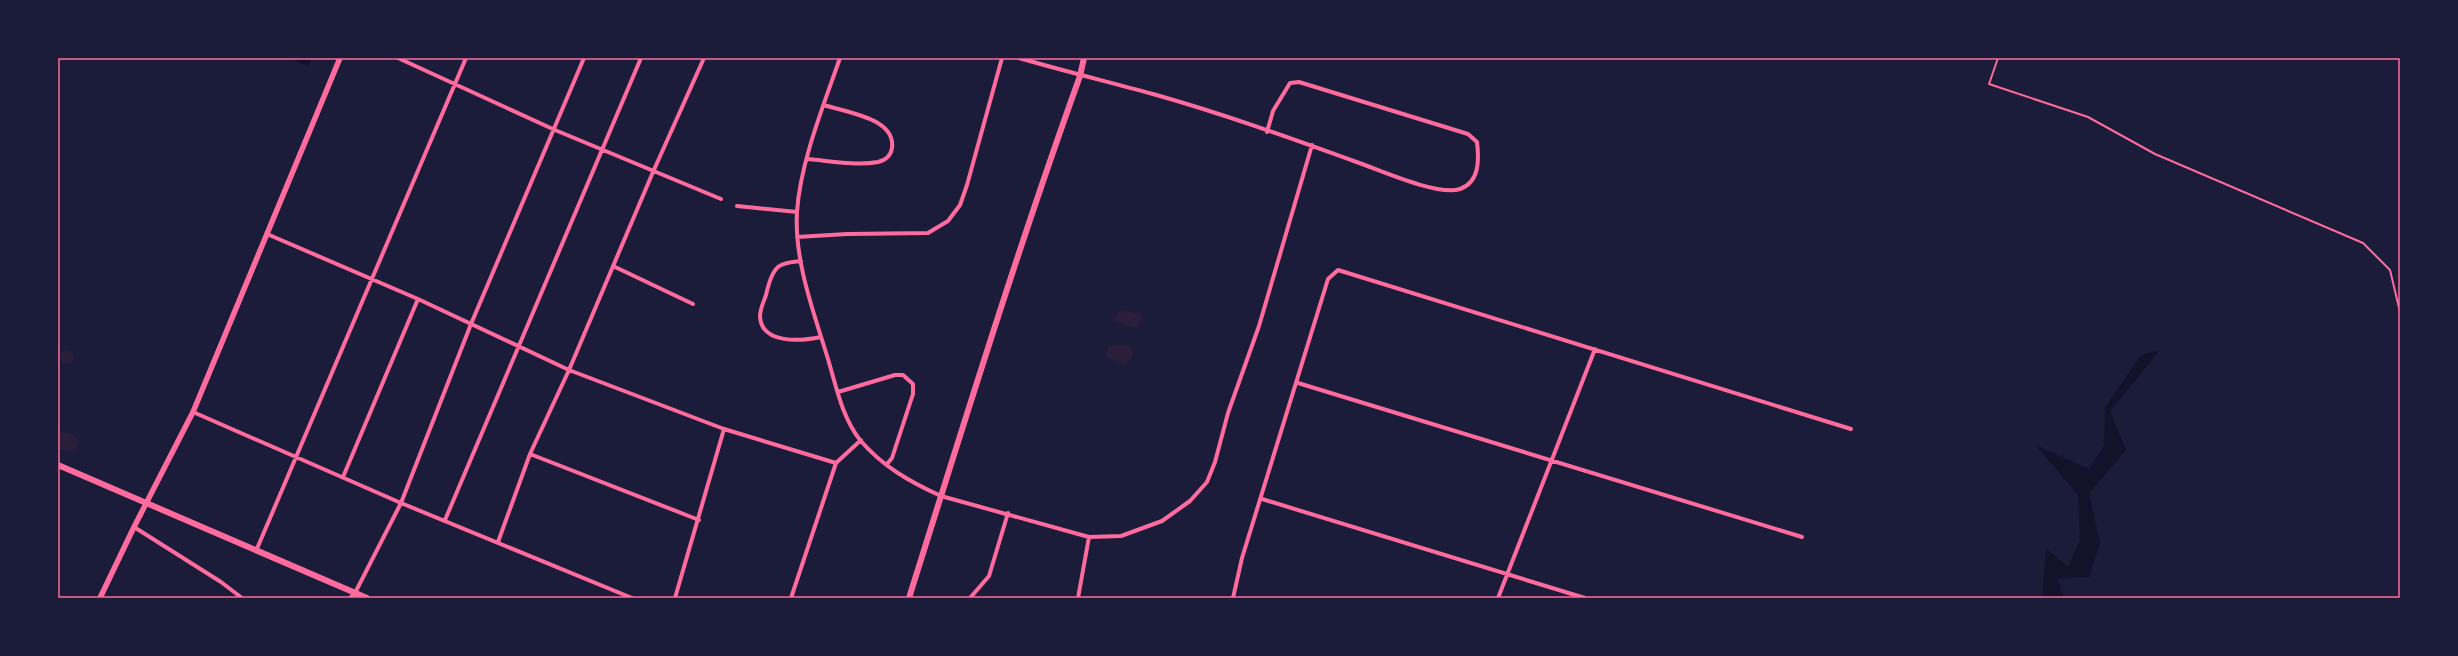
<svg xmlns="http://www.w3.org/2000/svg" width="2458" height="656" font-family="'Sofia Sans Condensed',sans-serif">
<style>
.green{fill:#2a1e3b}
.water{fill:#12122b}
.lines{fill:none;stroke-linecap:round;stroke-linejoin:round}
.service{stroke:#ff6b9d;stroke-width:2}
.minor{stroke:#ff6b9d;stroke-width:4}
.tertiary{stroke:#ff6b9d;stroke-width:5.5}
.secondary{stroke:#ff6b9d;stroke-width:6}
.neatline{fill:none;stroke:#ff6b9d;stroke-width:1.5}
</style>
<rect width="100%" height="100%" fill="#1b1b3a"/>
<path class="green" d="M1123 310 1143 315 1138 328 1114 322 1118 311Z
M1129 345 1133 353 1131 359 1125 364 1106 357 1108 346Z
M60 357a7 7 0 1 1 14 0a7 7 0 1 1-14 0Z
M58 431C69 434 73 431 79 442L76 449 69 451 58 449Z"/>
<path class="water" d="M293 58H312L308 66 292 60Z
M2160 350 2110 411 2126 450 2089 493 2100 543 2089 577 2057 578 2064 598H2042L2046 548 2068 567 2080 540 2078 495 2036 445 2089 469 2104 446 2105 408 2141 355Z"/>
<g class="lines">
<path class="service" d="M1998 58 1989 84 2088 117 2155 154 2363 243 2390 270 2400 312"/>
<path class="minor" d="M398 58 555 130 721 199
M840 58C824 104 800 163 797 212 794 261 814 313 828 359 836 386 842 417 860 440 882 466 910 482 941 496L1089 537 1121 536 1162 521 1190 501 1207 482 1215 462 1228 413 1259 326 1312 145
M1019 58C1064 71 1109 82 1153 94 1224 114 1293 139 1362 164 1384 172 1439 196 1460 189 1480 182 1479 159 1477 142L1468 134 1299 82 1290 83 1273 111 1267 132
M808 159C830 161 857 166 878 162 886 160 891 155 892 148 896 118 845 112 824 105
M737 206 797 212
M267 234 418 299 569 370 724 429 836 463
M797 237 847 234 928 233 948 221 960 205 967 185 1002 58
M801 261C794 262 784 262 778 267 771 273 768 286 766 295 764 301 760 309 760 316 761 345 802 341 821 337
M613 266 693 304
M1298 383 1802 537
M838 392 895 375H903L913 384V394L892 458 887 464
M193 412 401 503 632 598
M530 454 699 520
M343 477 418 299
M1262 499 1585 598
M445 520 641 58
M134 527 221 582 242 598
M498 542 530 454 569 370 653 172 704 58
M256 551 466 58
M350 598 355 593 401 503 471 324 584 58
M675 598 724 429
M791 598 836 463 861 440
M970 598 989 576 1008 513
M1078 598 1089 537
M1233 598 1242 558 1328 279 1338 270 1851 429
M1498 598 1595 349"/>
<path class="tertiary" d="M100 598 134 527 193 412 340 58"/>
<path class="secondary" d="M58 465 367 598
M909 598C964 423 1018 248 1080 76L1084 58"/>
</g>
<rect width="2458" height="656" fill="none" stroke="#1b1b3a" stroke-width="118"/>
<rect x="59" y="59" width="2340" height="538" class="neatline"/>
</svg>
